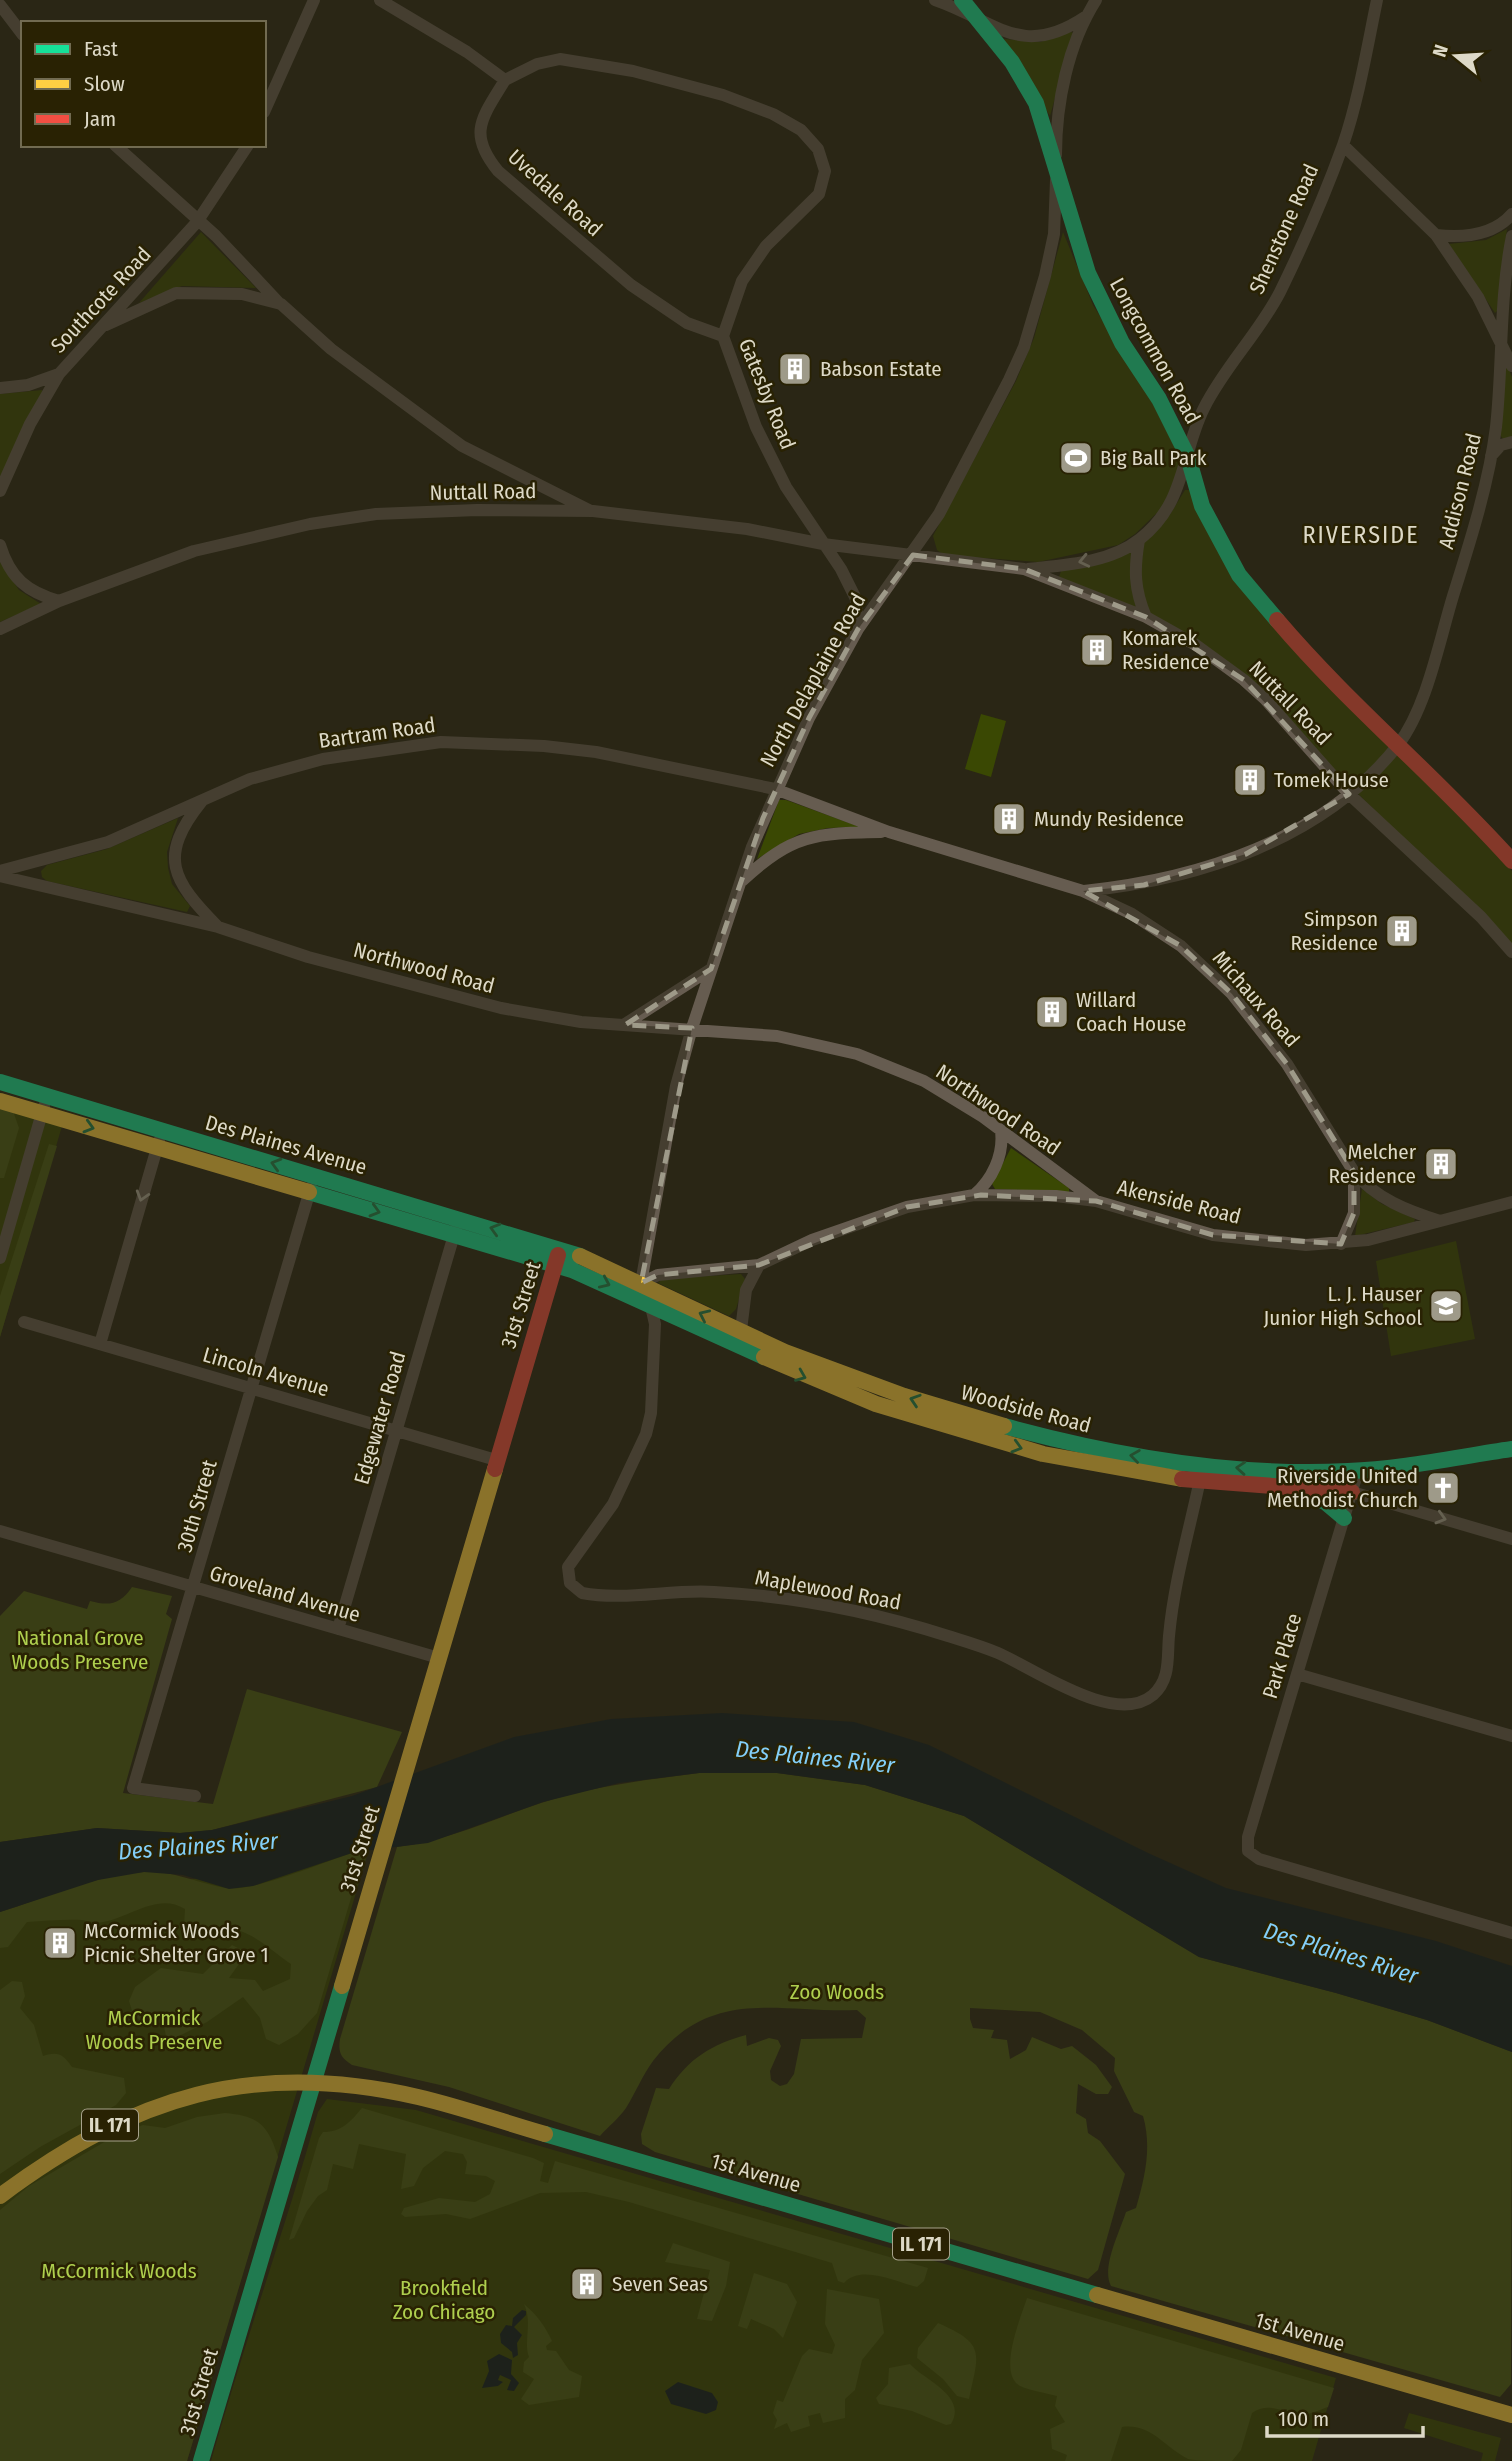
<svg xmlns="http://www.w3.org/2000/svg" width="1512" height="2461" font-family="'Fira Sans Condensed',sans-serif">
<style>
.green{fill:#3a4803}
.forest{fill:#4c5b14}
.water{fill:#0f1c22}
.lines{fill:none;stroke-linecap:round;stroke-linejoin:round}
.street{stroke:#665c50;stroke-width:12}
.fast{stroke:#16e098;stroke-width:16}
.slow{stroke:#ffcf43;stroke-width:16}
.jam{stroke:#f24e42;stroke-width:16}
.oneway{stroke:#ada797}
.oneway2{stroke:#20814e}
.marked{fill:none;stroke:#9e9a89;stroke-width:5;stroke-dasharray:14 9;stroke-linejoin:round}
.labels{text-anchor:middle;dominant-baseline:central;stroke-width:5;stroke-linejoin:round;paint-order:stroke}
.shield{fill:#292203;stroke:#a7a28c;stroke-width:2}
.shield-label{font-size:19px;font-weight:bold;fill:#ddd9c7}
.street-label{font-size:21px;fill:#ddd9c7;stroke:#292203}
.poi-label{font-size:21px;fill:#ddd9c7;stroke:#292203;text-anchor:start}
.park-label{font-size:21px;fill:#afcf4e;stroke:#292203}
.water-label{font-size:23px;font-style:italic;fill:#83cff8;stroke:#292203}
.quarter-label{font-size:24px;letter-spacing:2px;fill:#ddd9c7;stroke:#292203}
</style>
<rect width="100%" height="100%" fill="#2a2615"/>
<path class="green" d="M1071 32 1073 33 1050 116 1004 39 1040 42Z
M1507 229 1497 311 1495 313 1449 244 1486 240Z
M201 232 256 288 182 286 139 303Z
M1063 232 1093 305 1152 402 1180 455 1181 466 1162 508 1135 534 1118 545 1038 562 944 555 937 550 933 536 1016 381 1034 338Z
M1508 367 1512 377V436L1503 439 1500 435 1505 368Z
M42 390V394L0 477V394Z
M1185 490H1189L1202 519 1388 744 1512 871V945L1340 776 1244 673 1179 629 1059 577 1061 571 1094 564 1169 516Z
M0 562 19 590 41 604 0 622Z
M981 714 1006 721 991 777 965 769Z
M779 800H786L860 827 828 828 799 834 757 859Z
M178 818 167 852 168 868 172 884 190 906 187 912 47 881 42 877 41 871 47 865 107 849Z
M0 1107 62 1126 0 1337Z
M1011 1148 1069 1188V1192L995 1189 992 1184Z
M1362 1189 1382 1204 1415 1219 1414 1222 1355 1236Z
M1456 1241 1475 1339 1391 1356 1376 1261Z
M741 1274 745 1279 736 1309 729 1316 658 1283 662 1279Z
M369 1849 187 2461H0V1912Z
M327 2099 416 2110 1336 2378 1312 2461H211C244 2344 285 2229 318 2112Z
M1409 2413 1501 2438 1495 2461H1481L1483 2453 1404 2428Z"/>
<path class="forest" d="M0 1107 13 1111 19 1128 4 1178H0Z
M49 1144 57 1146 0 1337V1296Z
M132 1587 172 1596 166 1614 172 1619 123 1793 213 1804 247 1689 402 1732 377 1787 212 1830 180 1833 97 1828 0 1842V1616L24 1591 87 1609 90 1601C109 1606 120 1605 132 1587Z
M699 1773H777L865 1785 964 1816 1199 1957 1336 1993 1427 2020 1512 2052 1511 2384 1500 2397 1111 2286C1101 2268 1120 2231 1126 2212L1136 2208C1145 2177 1152 2147 1143 2116L1134 2112 1114 2071 1115 2058 1082 2030 1040 2012 970 2008V2019L973 2028 994 2030 991 2038 1007 2040 1010 2059 1026 2050 1032 2037 1061 2049 1072 2046 1096 2065 1112 2087 1108 2094H1096L1078 2084 1076 2113 1086 2119 1088 2133 1100 2141 1125 2174 1098 2270 1088 2279 655 2152 642 2144 641 2134 656 2088 669 2089C688 2059 712 2044 746 2035L747 2046 769 2038 778 2040 781 2046 770 2071 771 2080 780 2086 787 2084 794 2074 801 2039 862 2038 866 2018 857 2010C777 2013 712 1986 653 2061 642 2076 636 2092 626 2108 619 2118 608 2127 600 2136L449 2087 352 2065C341 2058 338 2053 340 2039L397 1847C448 1841 493 1819 541 1803 592 1786 646 1780 699 1773Z
M355 1852 364 1854 317 2013 298 2034 279 2045 266 2039 260 2018 243 1997 207 2022 167 2042 164 2026 157 2021 143 2023 133 2014 129 2001 135 1987 161 1968 203 1974 232 1945 242 1950 244 1957 229 1978 255 1980 263 1991 290 1979 291 1964C269 1950 246 1923 217 1930 208 1932 202 1938 191 1938L184 1927 185 1909C158 1892 131 1917 103 1922 96 1924 89 1921 82 1920 64 1919 45 1921 27 1922L8 1947 0 1948V1912C46 1898 95 1875 144 1872 174 1870 198 1884 227 1888 254 1892 326 1861 355 1852Z
M12 1981 22 1982 25 1996 20 2008 34 2025 43 2056C58 2051 63 2054 72 2067L124 2078 126 2093 116 2105 40 2147 0 2174V1990Z
M362 2108 533 2158 544 2163 540 2181 548 2183 555 2161 928 2268 924 2281 917 2287C896 2282 861 2264 844 2283L838 2281 832 2263 629 2202 586 2192 540 2193 470 2219 446 2214 405 2217 401 2214 404 2208 439 2198 475 2202 490 2194 495 2181 486 2176 465 2174 467 2162 463 2154 445 2151 423 2168 414 2186 401 2189 406 2154 359 2144 353 2169 333 2164 327 2190 318 2196 307 2211 294 2238 289 2240 319 2138 323 2132C342 2132 350 2122 362 2108Z
M225 2113C259 2116 268 2125 278 2157L187 2461H0V2210L29 2186 118 2134 143 2125 165 2128 197 2117Z
M673 2243 730 2262 726 2286 712 2321 697 2319 710 2270 665 2262Z
M754 2273 787 2284 797 2302 783 2338 774 2329 751 2319 747 2329 738 2326Z
M827 2289 879 2299 884 2333 862 2360 855 2390 845 2399V2418L823 2423 820 2413 808 2416 810 2426 791 2432 787 2423 774 2429 777 2420 773 2413 777 2400 783 2402 802 2356 809 2349 832 2354 835 2345 825 2324Z
M1027 2298 1334 2388 1328 2407C1319 2410 1310 2415 1301 2414 1282 2413 1269 2401 1252 2413L1241 2450 1232 2461C1220 2461 1199 2461 1188 2459 1164 2447 1151 2423 1122 2427L1111 2461H1065L1067 2455 1052 2449 1050 2429 1065 2422 1055 2406 1057 2396C1046 2393 1031 2391 1020 2386 997 2373 1021 2317 1027 2298Z
M524 2304C537 2315 545 2326 552 2341L546 2346 547 2350 556 2351 569 2370 582 2376 579 2397 529 2405 521 2399 534 2379 523 2372 524 2362 529 2357C523 2342 533 2323 524 2304Z
M938 2323C986 2344 979 2352 969 2399L957 2396 943 2379 917 2358 918 2348Z
M910 2364C924 2380 968 2396 951 2424L946 2425 912 2411 879 2404 876 2398 888 2384 889 2368Z"/>
<path class="water" d="M722 1713 854 1722 929 1745 1148 1853 1226 1888 1436 1941 1512 1966V2052L1427 2020 1336 1993 1199 1957 964 1816 865 1785 777 1773H699L619 1783 543 1802 428 1843 355 1852 253 1886 229 1889 183 1875 144 1872 98 1880 0 1912V1842L97 1828 180 1833 212 1830 352 1796 514 1737 611 1719Z
M522 2310 526 2311V2315L514 2327 522 2335 517 2343 518 2355 513 2358 512 2352 501 2343 500 2334 506 2325 512 2326 513 2318Z
M499 2354 512 2360 511 2374 519 2383 514 2391 507 2390 511 2380 500 2375 498 2380 503 2382 498 2386 482 2388 489 2371 487 2361Z
M678 2382 712 2393 718 2402 716 2410 706 2414 671 2404 665 2391Z"/>
<g class="lines">
<path class="street" d="M380 0 467 52 505 80C482 118 467 133 498 171L631 285 687 323 723 336
M935 0C994 20 1021 60 1085 17
M0 5 23 35
M505 80 537 64 560 59 633 71 723 95 773 114 801 130 818 149 825 171 819 194 766 246 742 281 723 336 756 427 786 487 841 569 856 599 858 629
M264 112 314 0
M115 145 216 236 280 304
M1343 145 1436 235 1478 297 1512 366
M1056 155C1056 103 1068 44 1096 0
M1436 235C1463 238 1493 236 1512 214
M106 325 176 293 242 294 281 304 331 349 462 446 589 510
M0 388 28 385 59 374
M1491 456 1501 445 1512 442
M0 491 30 424 59 374 197 222 248 145
M1139 540C1134 569 1134 589 1146 617
M0 545C10 578 27 592 59 601
M1028 569C1065 565 1110 563 1140 539 1186 503 1181 454 1204 408 1225 366 1259 333 1280 292 1303 245 1325 195 1343 145 1359 98 1367 48 1377 0
M0 629 59 601 194 551 310 524 376 514 477 510 593 511 747 529 823 544 1024 569 1146 617 1196 645 1244 680 1265 699 1349 794 1481 917 1512 952
M202 801C157 857 172 880 218 927
M0 871 108 842 250 779 323 759 441 742 544 746 596 752 775 789 889 832 1083 891 1132 914 1181 946 1232 994 1287 1064 1354 1172V1213L1341 1244
M0 876 218 927 308 957 501 1008 581 1022 777 1036 857 1054 924 1081 983 1117 1096 1201
M742 881C792 834 816 833 881 832
M1084 891C1199 879 1323 840 1398 745 1427 707 1439 642 1453 596 1470 542 1489 483 1496 427 1503 363 1499 300 1512 236
M625 1024 711 969
M1354 1172C1376 1199 1408 1211 1440 1221
M974 1195C992 1180 1004 1155 1001 1131
M0 1258 44 1106
M641 1283 676 1086 692 1028 752 847 809 718 858 629 939 514 1009 380 1024 347 1045 276 1054 234 1056 180
M641 1283 658 1275 759 1265 812 1240 907 1207 974 1195 1056 1196 1096 1201 1213 1235 1306 1245 1368 1240 1512 1202
M650 1302 655 1324 651 1413 646 1434 613 1504 568 1567 570 1583 582 1593C625 1601 671 1589 714 1592 792 1596 873 1612 948 1636 964 1641 981 1646 998 1653 1035 1669 1115 1727 1153 1695 1171 1679 1167 1657 1169 1636 1174 1581 1190 1528 1201 1475
M24 1322 496 1460
M740 1338 746 1290 759 1265
M100 1344 159 1141
M1358 1471 1248 1837V1851L1259 1859 1512 1933
M1352 1492 1512 1539
M0 1531 439 1658
M338 1629 459 1218
M1297 1674 1512 1736
M195 1796 133 1788 311 1187"/>
<path class="fast" d="M962 0 1012 62 1036 103 1088 273 1122 343 1159 399 1188 457 1202 506 1239 575 1277 620
M0 1082 580 1256
M309 1192 572 1270 764 1357
M1004 1426C1114 1456 1234 1477 1348 1471 1403 1469 1457 1457 1512 1449
M1305 1495 1325 1502 1344 1518
M545 2134 1097 2295
M201 2461 342 1986"/>
<path class="slow" d="M0 1101 309 1192
M580 1256 785 1352 904 1396 1004 1426
M764 1357 876 1404 1043 1454 1182 1479
M342 1986 495 1469
M0 2196C134 2096 252 2059 418 2097 461 2107 503 2122 545 2134
M1097 2295 1512 2415"/>
<path class="jam" d="M1277 620C1350 706 1437 777 1512 861
M495 1469 558 1255
M1182 1479 1352 1492"/>
</g>
<defs><path id="oneway-chevron" d="M-2-3.5L2.5 0L-2 3.5" fill="none" stroke-width="1.6" stroke-linecap="round" stroke-linejoin="round" transform="scale(1.75)"/></defs>
<g class="oneway">
<use href="#oneway-chevron" transform="translate(1084 561) rotate(167)"/>
<use href="#oneway-chevron" transform="translate(142 1196) rotate(107)"/>
<use href="#oneway-chevron" transform="translate(1441 1518) rotate(16)"/>
</g>
<g class="oneway2">
<use href="#oneway-chevron" transform="translate(89 1127) rotate(16)"/>
<use href="#oneway-chevron" transform="translate(276 1164) rotate(-164)"/>
<use href="#oneway-chevron" transform="translate(375 1211) rotate(16)"/>
<use href="#oneway-chevron" transform="translate(495 1229) rotate(-164)"/>
<use href="#oneway-chevron" transform="translate(605 1283) rotate(24)"/>
<use href="#oneway-chevron" transform="translate(704 1315) rotate(-155)"/>
<use href="#oneway-chevron" transform="translate(801 1376) rotate(22)"/>
<use href="#oneway-chevron" transform="translate(915 1400) rotate(-162)"/>
<use href="#oneway-chevron" transform="translate(1017 1447) rotate(16)"/>
<use href="#oneway-chevron" transform="translate(1135 1456) rotate(-172)"/>
<use href="#oneway-chevron" transform="translate(1241 1468) rotate(-176)"/>
</g>
<path d="M0 0H1512V2461H0ZM913 555 1024 569 1146 617 1244 680 1349 794 1246 854 1144 885 1083 891 1181 946 1232 994 1287 1064 1354 1172V1213L1341 1244 1213 1235 1096 1201 981 1195 907 1207 759 1265 658 1275 641 1283 692 1028 625 1025 711 969 763 818 809 718 858 629Z" fill="#2a2615" fill-opacity=".55" fill-rule="evenodd"/>
<path class="marked" d="M913 555 1024 569 1146 617 1244 680 1349 794 1246 854 1144 885 1083 891 1181 946 1232 994 1287 1064 1354 1172V1213L1341 1244 1213 1235 1096 1201 981 1195 907 1207 759 1265 658 1275 641 1283 692 1028 625 1025 711 969 763 818 809 718 858 629Z"/>
<defs>
<symbol id="building-square" viewBox="-11 -11 22 22"><rect x="-9" y="-9" width="18" height="18" rx="4" fill="#9e9a89" stroke="#292203"/><path d="M-4-6H4V6H1V3H-1V6H-4ZM-2.5-4.3h1.7v1.8h-1.7ZM.8-4.3h1.7v1.8H.8ZM-2.5-1h1.7V.8h-1.7ZM.8-1h1.7V.8H.8Z" fill="#fff"/></symbol>
<symbol id="stadium-square" viewBox="-11 -11 22 22"><rect x="-9" y="-9" width="18" height="18" rx="4" fill="#9e9a89" stroke="#292203"/><path d="M0-5a6.5 5 0 1 0 0 10a6.5 5 0 1 0 0-10ZM-3.5-1.8h7v3.6h-7Z" fill="#fff"/></symbol>
<symbol id="school-square" viewBox="-11 -11 22 22"><rect x="-9" y="-9" width="18" height="18" rx="4" fill="#9e9a89" stroke="#292203"/><path d="M0-5L7-2L0 1L-7-2ZM-4 1L0 2.5L4 1V4Q0 6-4 4Z" fill="#fff"/></symbol>
<symbol id="church-square" viewBox="-11 -11 22 22"><rect x="-9" y="-9" width="18" height="18" rx="4" fill="#9e9a89" stroke="#292203"/><path d="M-1.2-6h2.4v3.5h3.3v2.4h-3.3V6h-2.4V-.1h-3.3v-2.4h3.3Z" fill="#fff"/></symbol>
</defs>
<g fill-rule="evenodd">
<use href="#building-square" x="776" y="350" width="38" height="38"/>
<use href="#stadium-square" x="1057" y="439" width="38" height="38"/>
<use href="#building-square" x="1078" y="631" width="38" height="38"/>
<use href="#building-square" x="1231" y="761" width="38" height="38"/>
<use href="#building-square" x="990" y="800" width="38" height="38"/>
<use href="#building-square" x="1383" y="912" width="38" height="38"/>
<use href="#building-square" x="1033" y="993" width="38" height="38"/>
<use href="#building-square" x="1422" y="1145" width="38" height="38"/>
<use href="#school-square" x="1427" y="1287" width="38" height="38"/>
<use href="#church-square" x="1424" y="1469" width="38" height="38"/>
<use href="#building-square" x="41" y="1924" width="38" height="38"/>
<use href="#building-square" x="568" y="2265" width="38" height="38"/>
</g>
<g class="labels">
<g class="shield">
<rect x="82" y="2109.5" width="56" height="31" rx="5"/>
<rect x="893" y="2228.5" width="56" height="31" rx="5"/>
</g>
<g class="shield-label">
<text x="110" y="2125">IL 171</text>
<text x="921" y="2244">IL 171</text>
</g>
<g class="street-label">
<text transform="translate(555 193) rotate(42)">Uvedale Road</text>
<text transform="translate(1284 229) rotate(-66)">Shenstone Road</text>
<text transform="translate(101 300) rotate(-47)">Southcote Road</text>
<text transform="translate(1155 351) rotate(61)">Longcommon Road</text>
<text transform="translate(767 394) rotate(68)">Gatesby Road</text>
<text transform="translate(1460 491) rotate(-76)">Addison Road</text>
<text transform="translate(483 492) rotate(-1)">Nuttall Road</text>
<text transform="translate(813 680) rotate(-61)">North Delaplaine Road</text>
<text transform="translate(1290 703) rotate(46)">Nuttall Road</text>
<text transform="translate(377 733) rotate(-8)">Bartram Road</text>
<text transform="translate(424 968) rotate(15)">Northwood Road</text>
<text transform="translate(1256 999) rotate(49)">Michaux Road</text>
<text transform="translate(998 1110) rotate(34)">Northwood Road</text>
<text transform="translate(286 1145) rotate(16)">Des Plaines Avenue</text>
<text transform="translate(1179 1202) rotate(14)">Akenside Road</text>
<text transform="translate(521 1305) rotate(-73)">31st Street</text>
<text transform="translate(266 1372) rotate(16)">Lincoln Avenue</text>
<text transform="translate(1026 1409) rotate(15)">Woodside Road</text>
<text transform="translate(380 1418) rotate(-74)">Edgewater Road</text>
<text transform="translate(197 1506) rotate(-74)">30th Street</text>
<text transform="translate(828 1590) rotate(10)">Maplewood Road</text>
<text transform="translate(285 1594) rotate(16)">Groveland Avenue</text>
<text transform="translate(1282 1656) rotate(-73)">Park Place</text>
<text transform="translate(360 1849) rotate(-73)">31st Street</text>
<text transform="translate(756 2173) rotate(16)">1st Avenue</text>
<text transform="translate(1300 2332) rotate(16)">1st Avenue</text>
<text transform="translate(199 2392) rotate(-74)">31st Street</text>
</g>
<g class="poi-label">
<text x="820" y="369">Babson Estate</text>
<text x="1100" y="458">Big Ball Park</text>
<text x="1122" y="638">Komarek<tspan x="1122" dy="24">Residence</tspan></text>
<text x="1274" y="780">Tomek House</text>
<text x="1034" y="819">Mundy Residence</text>
<text x="1378" y="919" text-anchor="end">Simpson<tspan x="1378" dy="24">Residence</tspan></text>
<text x="1076" y="1000">Willard<tspan x="1076" dy="24">Coach House</tspan></text>
<text x="1416" y="1152" text-anchor="end">Melcher<tspan x="1416" dy="24">Residence</tspan></text>
<text x="1422" y="1294" text-anchor="end">L. J. Hauser<tspan x="1422" dy="24">Junior High School</tspan></text>
<text x="1418" y="1476" text-anchor="end">Riverside United<tspan x="1418" dy="24">Methodist Church</tspan></text>
<text x="84" y="1931">McCormick Woods<tspan x="84" dy="24">Picnic Shelter Grove 1</tspan></text>
<text x="612" y="2284">Seven Seas</text>
</g>
<g class="park-label">
<text x="80" y="1638">National Grove<tspan x="80" dy="24">Woods Preserve</tspan></text>
<text x="837" y="1992">Zoo Woods</text>
<text x="154" y="2018">McCormick<tspan x="154" dy="24">Woods Preserve</tspan></text>
<text x="119" y="2271">McCormick Woods</text>
<text x="444" y="2288">Brookfield<tspan x="444" dy="24">Zoo Chicago</tspan></text>
</g>
<g class="water-label">
<text transform="translate(815 1757) rotate(6)">Des Plaines River</text>
<text transform="translate(198 1846) rotate(-4)">Des Plaines River</text>
<text transform="translate(1341 1953) rotate(17)">Des Plaines River</text>
</g>
<g class="quarter-label">
<text x="1361" y="535">RIVERSIDE</text>
</g>
</g>
<rect x="21" y="21" width="245" height="126" fill="#292203" stroke="#716b51" stroke-width="2"/>
<rect x="35" y="44" width="35" height="10" fill="#16e098" stroke="#716b51" stroke-width="2"/>
<text x="84" y="56" font-size="21" fill="#ddd9c7">Fast</text>
<rect x="35" y="79" width="35" height="10" fill="#ffcf43" stroke="#716b51" stroke-width="2"/>
<text x="84" y="91" font-size="21" fill="#ddd9c7">Slow</text>
<rect x="35" y="114" width="35" height="10" fill="#f24e42" stroke="#716b51" stroke-width="2"/>
<text x="84" y="126" font-size="21" fill="#ddd9c7">Jam</text>
<g transform="translate(1456 56) rotate(288)" stroke="#292203" stroke-width="5" paint-order="stroke">
<path d="M0-5L12 26L0 18L-12 26Z" fill="#ddd9c7"/>
<text y="-10" font-size="19" font-weight="bold" text-anchor="middle" fill="#ddd9c7">N</text>
</g>
<path d="M1267 2426v10h156v-10" fill="none" stroke="#ddd9c7" stroke-width="3.5"/>
<text x="1278" y="2426" font-size="21" fill="#ddd9c7" stroke="#292203" stroke-width="5" paint-order="stroke">100 m</text>
</svg>
